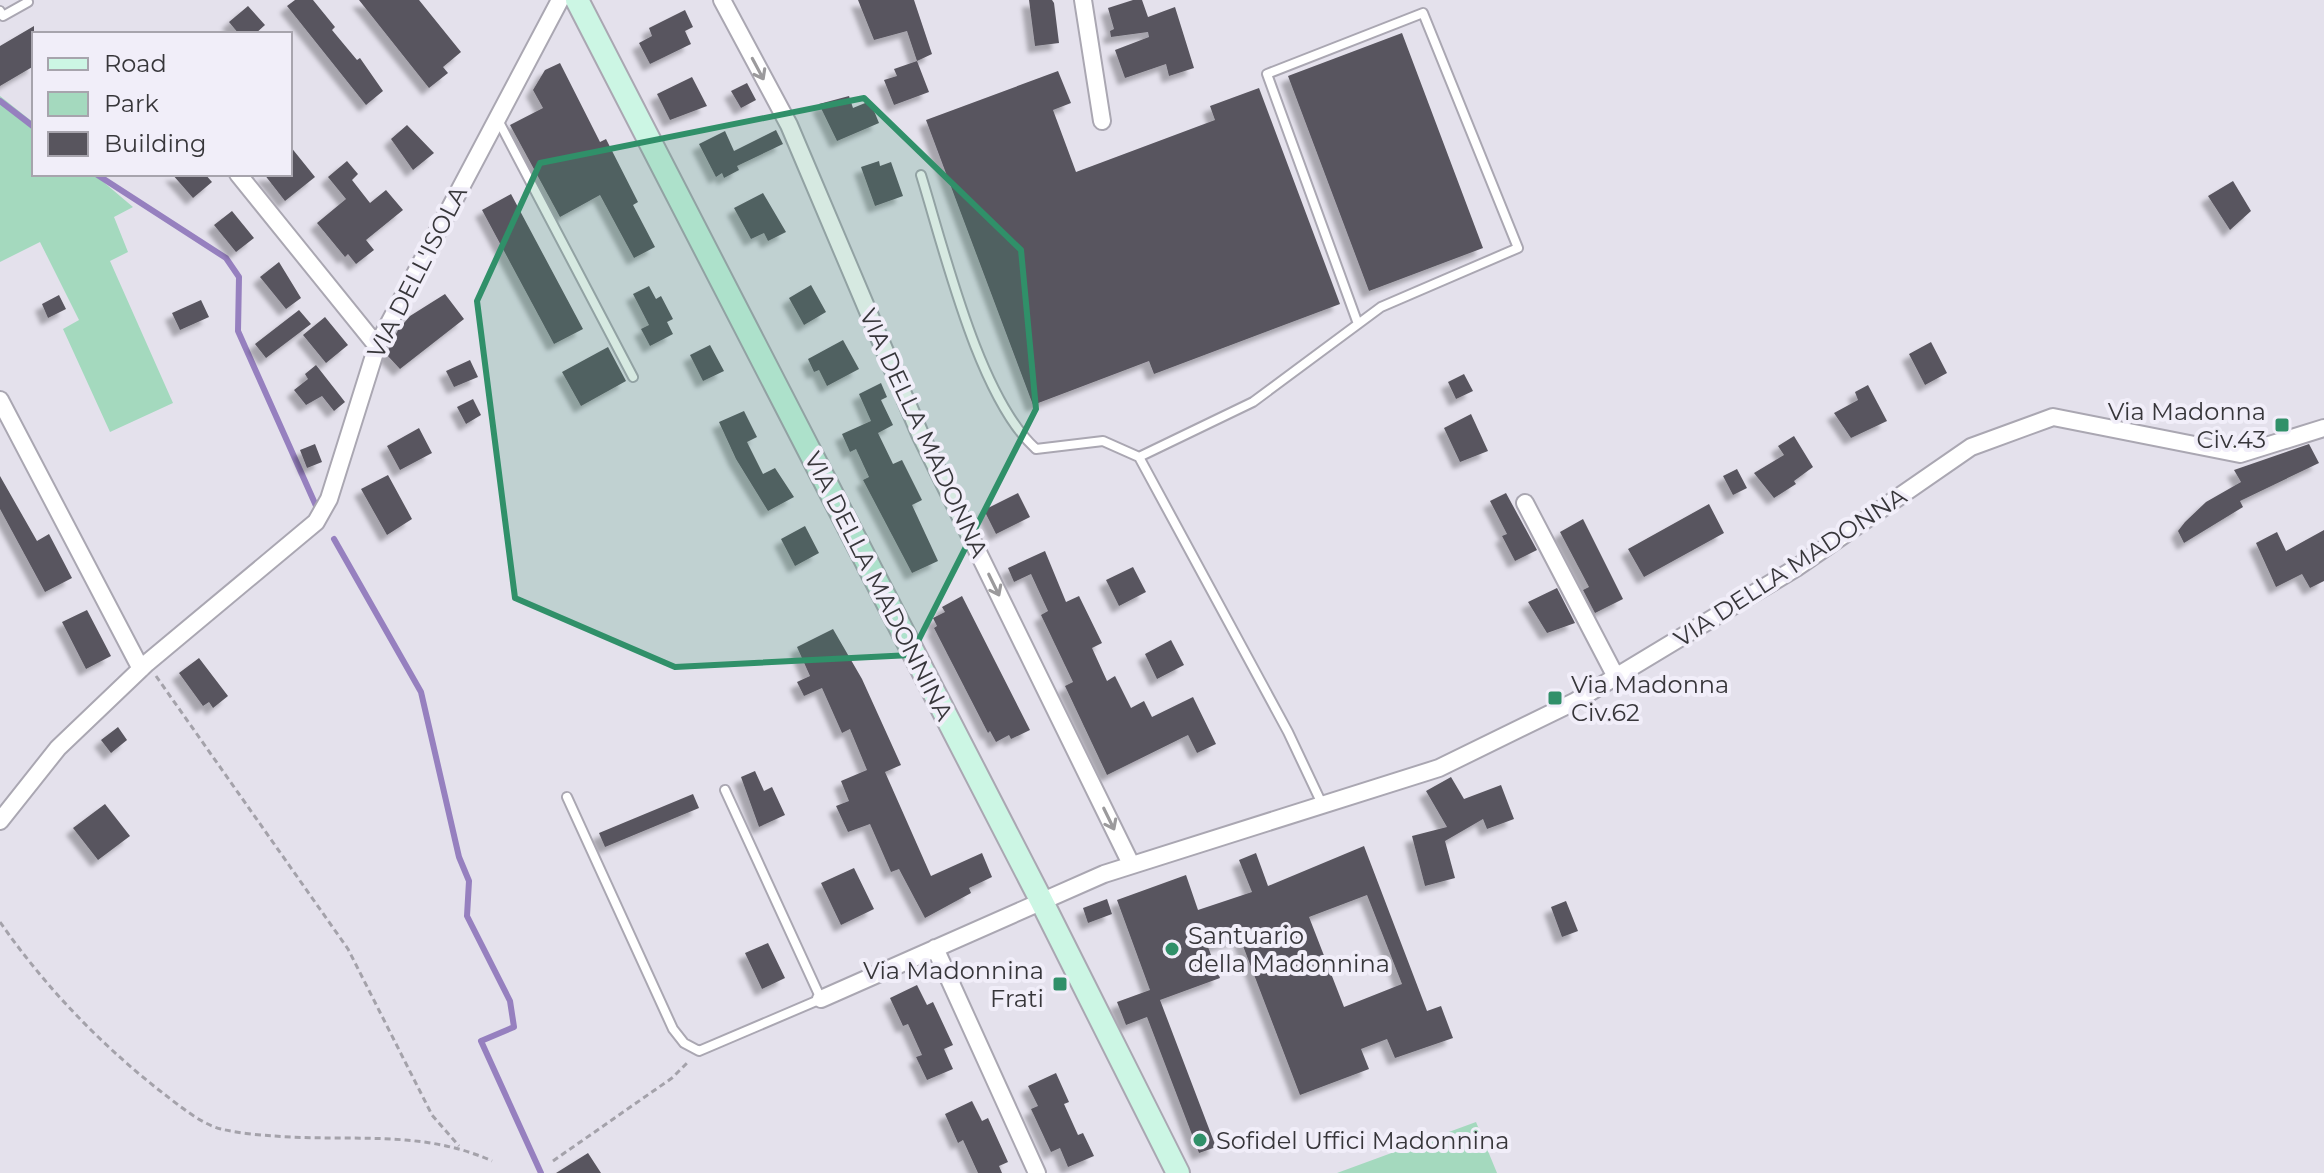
<svg xmlns="http://www.w3.org/2000/svg" width="2324" height="1173" font-family="Montserrat,sans-serif">
<style>
.green{fill:#a4d9be}
.lines{fill:none;stroke-linecap:round;stroke-linejoin:round}
.stream{stroke:#9680bf;stroke-width:6}
.building{fill:#58555e;fill-rule:evenodd;filter:url(#shadow)}
.lane-casing{stroke:#aaa7b2;stroke-width:12}
.street-casing{stroke:#aaa7b2;stroke-width:20}
.secondary-casing{stroke:#aaa7b2;stroke-width:26}
.path{stroke:#a4a2aa;stroke-width:3;stroke-dasharray:6 4;stroke-linecap:butt}
.lane{stroke:#fff;stroke-width:8}
.street{stroke:#fff;stroke-width:16}
.secondary{stroke:#ccf6e4;stroke-width:22}
.oneway{stroke:#9b9a9c}
.marked{fill:#309069;fill-opacity:0.2;stroke:#309069;stroke-width:6;stroke-linejoin:round}
.poi-dot{fill:#309069;stroke:#f1eef9;stroke-width:3}
.labels{text-anchor:middle;dominant-baseline:central;stroke-width:8;stroke-linejoin:round;paint-order:stroke}
.street-label{font-size:24px;fill:#37363a;stroke:#f1eef9}
.poi-label{font-size:24px;fill:#37363a;stroke:#f1eef9;text-anchor:start}
</style>
<defs>
<filter id="shadow"><feDropShadow dx="-7" dy="7" stdDeviation="2" flood-color="#0004"/></filter>
</defs>
<rect width="100%" height="100%" fill="#e4e1ec"/>
<path class="green" d="M0 96 34 123V174H94L133 207 114 217 128 252 110 261 173 403 110 432 63 329 79 320 40 242 0 262Z
M1476 1122 1497 1173H1337Z"/>
<g class="lines">
<path class="stream" d="M0 101 34 127
M96 174 226 258 239 277 238 331 317 508
M334 539 421 692 459 857 469 881 467 916 510 1001 514 1027 481 1041 541 1173"/>
</g>
<path class="building" d="M295 0H313L335 27 332 30 357 60 360 58 383 91 366 105 287 6Z
M359 0H419L461 52 443 67 448 73 429 88Z
M858 0H914L932 54 917 61 907 31 874 40Z
M1029 0H1052L1054 3 1059 43 1035 46Z
M1133 0H1142L1148 17 1175 7 1194 68 1169 76 1166 64 1125 78 1115 50 1149 37 1148 32 1111 37 1110 31 1114 29 1108 8Z
M248 6 265 25 255 34H239L229 22Z
M685 10 693 27 685 31 691 44 650 64 639 43 652 36 649 28Z
M34 26V66L0 86V46Z
M1402 33 1483 248 1369 291 1288 76Z
M917 61 929 92 894 105 884 80 897 76 894 69Z
M560 63 600 142 606 139 638 202 633 205 655 247 634 258 600 195 560 217 510 125 543 108 533 90 545 70Z
M1058 71 1071 103 1053 110 1076 172 1215 120 1210 106 1259 88 1340 304 1154 374 1149 361 1033 405 926 120Z
M692 77 707 106 670 120 657 94Z
M747 83 756 100 741 108 731 91Z
M849 96 853 108 870 101 879 123 837 141 819 104Z
M407 125 434 153 413 170 391 139Z
M776 130 783 144 737 166 739 170 724 178 722 173 716 177 699 144 725 131 734 151Z
M290 146 315 177 285 201 264 174H290Z
M347 161 358 174 352 180 370 203 386 190 403 210 366 240 374 250 356 264 348 254 345 257 317 223 346 199 328 177Z
M879 161 880 166 891 162 903 196 875 206 861 167Z
M172 174H205L212 182 193 198Z
M2233 181 2251 211 2230 230 2208 196Z
M763 193 786 232 768 241 764 233 751 239 734 208Z
M511 194 583 329 554 344 482 210Z
M232 211 254 238 236 252 214 225Z
M279 262 301 298 286 309 260 277Z
M811 285 826 312 804 325 789 298Z
M649 286 656 299 661 296 673 319 667 322 673 334 650 346 641 329 649 325 633 294Z
M445 294 464 319 400 369 386 354 398 330 410 316Z
M59 295 66 309 48 318 42 304Z
M201 300 209 317 180 330 172 313Z
M299 310 311 324 266 358 255 344Z
M325 317 348 345 326 363 303 335Z
M843 340 859 369 827 386 819 370 814 372 808 359Z
M1931 342 1947 373 1925 385 1909 354Z
M710 345 724 371 703 381 690 355Z
M608 347 626 381 581 406 562 372Z
M470 360 478 377 454 387 446 371Z
M316 365 345 402 334 411 322 396 306 405 294 390 308 379 305 374Z
M1464 374 1473 391 1456 399 1448 382Z
M881 383 887 397 881 400 893 425 878 433 893 464 902 460 922 500 912 505 938 561 912 573 863 480 869 477 856 449 850 452 842 434 871 421 859 394Z
M1868 385 1887 421 1851 438 1834 413 1858 400 1855 392Z
M473 399 481 415 466 424 457 407Z
M744 411 757 437 747 442 763 474 775 468 794 497 768 511 736 459 719 422Z
M1471 414 1488 451 1460 462 1444 428Z
M419 428 432 453 400 470 387 446Z
M1794 436 1813 467 1794 481 1796 484 1774 498 1754 473 1784 455 1778 446Z
M315 444 322 462 307 468 300 450Z
M2309 444 2319 463 2240 501 2243 507 2184 543 2178 531 2185 522 2206 502 2241 482 2234 470Z
M1737 469 1747 488 1733 495 1723 476Z
M388 475 412 519 387 535 361 489Z
M0 476 37 541 49 534 72 578 45 592 0 509Z
M1018 493 1030 517 996 534 984 510Z
M1506 493 1537 550 1515 561 1502 536 1507 534 1490 501Z
M1709 504 1724 533 1644 577 1628 549Z
M1583 519 1623 599 1595 613 1583 590 1589 587 1560 532Z
M805 526 819 553 795 566 781 539Z
M2324 530V581L2310 588 2302 574 2276 587 2256 543 2277 532 2286 551Z
M1045 551 1066 602 1079 596 1102 643 1092 648 1107 681 1115 676 1131 708 1144 701 1152 717 1193 697 1216 744 1197 753 1188 735 1107 775 1065 686 1073 682 1041 615 1048 611 1031 574 1014 582 1008 568Z
M1133 567 1146 592 1119 606 1106 580Z
M1557 588 1575 623 1547 633 1528 602Z
M962 596 1030 730 1011 739 1009 735 996 742 990 731 988 733 934 628 937 626 933 618 945 612 942 607Z
M87 610 111 656 86 669 62 622Z
M833 629 862 679 901 765 885 772 931 876 982 853 992 877 969 888 971 893 925 918 899 869 891 872 870 824 848 832 836 806 849 801 841 781 867 770 850 729 842 733 822 688 804 696 797 682 810 676 797 647Z
M1171 640 1184 665 1157 679 1145 654Z
M199 658 228 696 213 708 209 702 203 706 179 673Z
M118 727 127 740 111 753 101 740Z
M755 771 764 791 772 787 785 815 759 827 741 777Z
M1451 777 1464 799 1501 785 1514 819 1487 829 1483 819 1445 841 1455 878 1425 886 1412 836 1447 827 1426 791Z
M693 794 699 808 605 847 599 833Z
M105 804 130 836 98 860 73 828Z
M1364 846 1427 1011 1441 1006 1453 1038 1395 1058 1387 1039 1361 1049 1369 1069 1300 1095 1240 938 1208 947 1220 978 1160 1000 1216 1147 1199 1153 1147 1017 1126 1025 1117 1002 1150 990 1117 900 1186 875 1198 910 1252 892 1239 860 1256 853 1268 886ZM1367 895 1402 984 1344 1007 1309 917Z
M854 868 874 909 841 925 821 883Z
M1107 899 1112 914 1088 923 1083 908Z
M1566 901 1578 931 1562 937 1551 907Z
M768 943 785 978 762 989 745 953Z
M917 985 927 1005 933 1002 953 1045 944 1049 953 1069 927 1080 916 1057 922 1055 908 1024 903 1026 890 998Z
M1056 1073 1069 1102 1064 1104 1078 1135 1083 1133 1094 1156 1068 1167 1060 1148 1051 1152 1031 1109 1038 1106 1028 1086Z
M972 1101 982 1121 988 1118 1008 1162 999 1166 1002 1173H978L963 1140 958 1143 945 1114Z
M588 1153 601 1173H556Z"/>
<g class="lines">
<defs>
<path id="lane" d="M0 11 3 16 28 2
M498 120 633 377
M921 175C944 249 979 398 1036 449L1103 441 1139 457 1288 732 1323 806
M1139 457 1253 402 1381 307 1518 248 1423 13 1267 74 1358 324
M567 797 673 1029 684 1043 699 1051 821 999 725 790"/>
<path id="street" d="M722 0 789 125 920 434 1131 864
M1083 0 1102 121
M238 174 377 346
M0 400 141 669
M1525 503 1616 677
M0 821 58 748 147 663 316 522 329 499 377 346 560 0
M935 948 1037 1173
M821 999 1104 874 1439 768 1574 702 1796 568 1971 447 2053 417 2240 454 2324 428"/>
<path id="secondary" d="M577 0 1041 900 1178 1173"/>
</defs>
<use href="#lane" class="lane-casing"/>
<use href="#street" class="street-casing"/>
<use href="#secondary" class="secondary-casing"/>
<path class="path" d="M156 676 348 949 432 1115 459 1146
M0 922C46 988 101 1045 164 1094 180 1106 201 1124 221 1129 238 1133 258 1135 275 1136 350 1142 421 1129 492 1161
M553 1161 672 1078 688 1062"/>
<use href="#lane" class="lane"/>
<use href="#street" class="street"/>
<use href="#secondary" class="secondary"/>
</g>
<defs><path id="oneway-shaft" d="M-6 0H5M1.5-3L5.5 0L1.5 3" fill="none" stroke-width="1.6" stroke-linecap="round" stroke-linejoin="round" transform="scale(2)"/></defs>
<g class="oneway">
<use href="#oneway-shaft" transform="translate(758 69) rotate(62)"/>
<use href="#oneway-shaft" transform="translate(994 585) rotate(64)"/>
<use href="#oneway-shaft" transform="translate(1109 819) rotate(64)"/>
</g>
<path class="marked" d="M864 98 1021 250 1036 409 911 655 675 667 515 598 477 301 540 163Z"/>
<g class="poi-dot">
<rect x="2274" y="417" width="16" height="16" rx="4"/>
<rect x="1547" y="690" width="16" height="16" rx="4"/>
<circle cx="1172" cy="949" r="8"/>
<rect x="1052" y="976" width="16" height="16" rx="4"/>
<circle cx="1200" cy="1140" r="8"/>
</g>
<g class="labels">
<g class="street-label">
<text transform="translate(417 272) rotate(-63)">VIA DELL'ISOLA</text>
<text transform="translate(924 433) rotate(65)">VIA DELLA MADONNA</text>
<text transform="translate(1790 567) rotate(-33)">VIA DELLA MADONNA</text>
<text transform="translate(879 586) rotate(63)">VIA DELLA MADONNINA</text>
</g>
<g class="poi-label">
<text x="2266" y="411" text-anchor="end">Via Madonna<tspan x="2266" dy="28">Civ.43</tspan></text>
<text x="1571" y="684">Via Madonna<tspan x="1571" dy="28">Civ.62</tspan></text>
<text x="1188" y="935">Santuario<tspan x="1188" dy="28">della Madonnina</tspan></text>
<text x="1044" y="970" text-anchor="end">Via Madonnina<tspan x="1044" dy="28">Frati</tspan></text>
<text x="1216" y="1140">Sofidel Uffici Madonnina</text>
</g>
</g>
<rect x="32" y="32" width="260" height="144" fill="#f1eef9" stroke="#a7a4ad" stroke-width="2"/>
<rect x="48" y="58" width="40" height="12" fill="#ccf6e4" stroke="#a7a4ad" stroke-width="2"/>
<text x="104" y="72" font-size="24" fill="#37363a">Road</text>
<rect x="48" y="92" width="40" height="24" fill="#a4d9be" stroke="#a7a4ad" stroke-width="2"/>
<text x="104" y="112" font-size="24" fill="#37363a">Park</text>
<rect x="48" y="132" width="40" height="24" fill="#58555e" stroke="#a7a4ad" stroke-width="2"/>
<text x="104" y="152" font-size="24" fill="#37363a">Building</text>
</svg>
